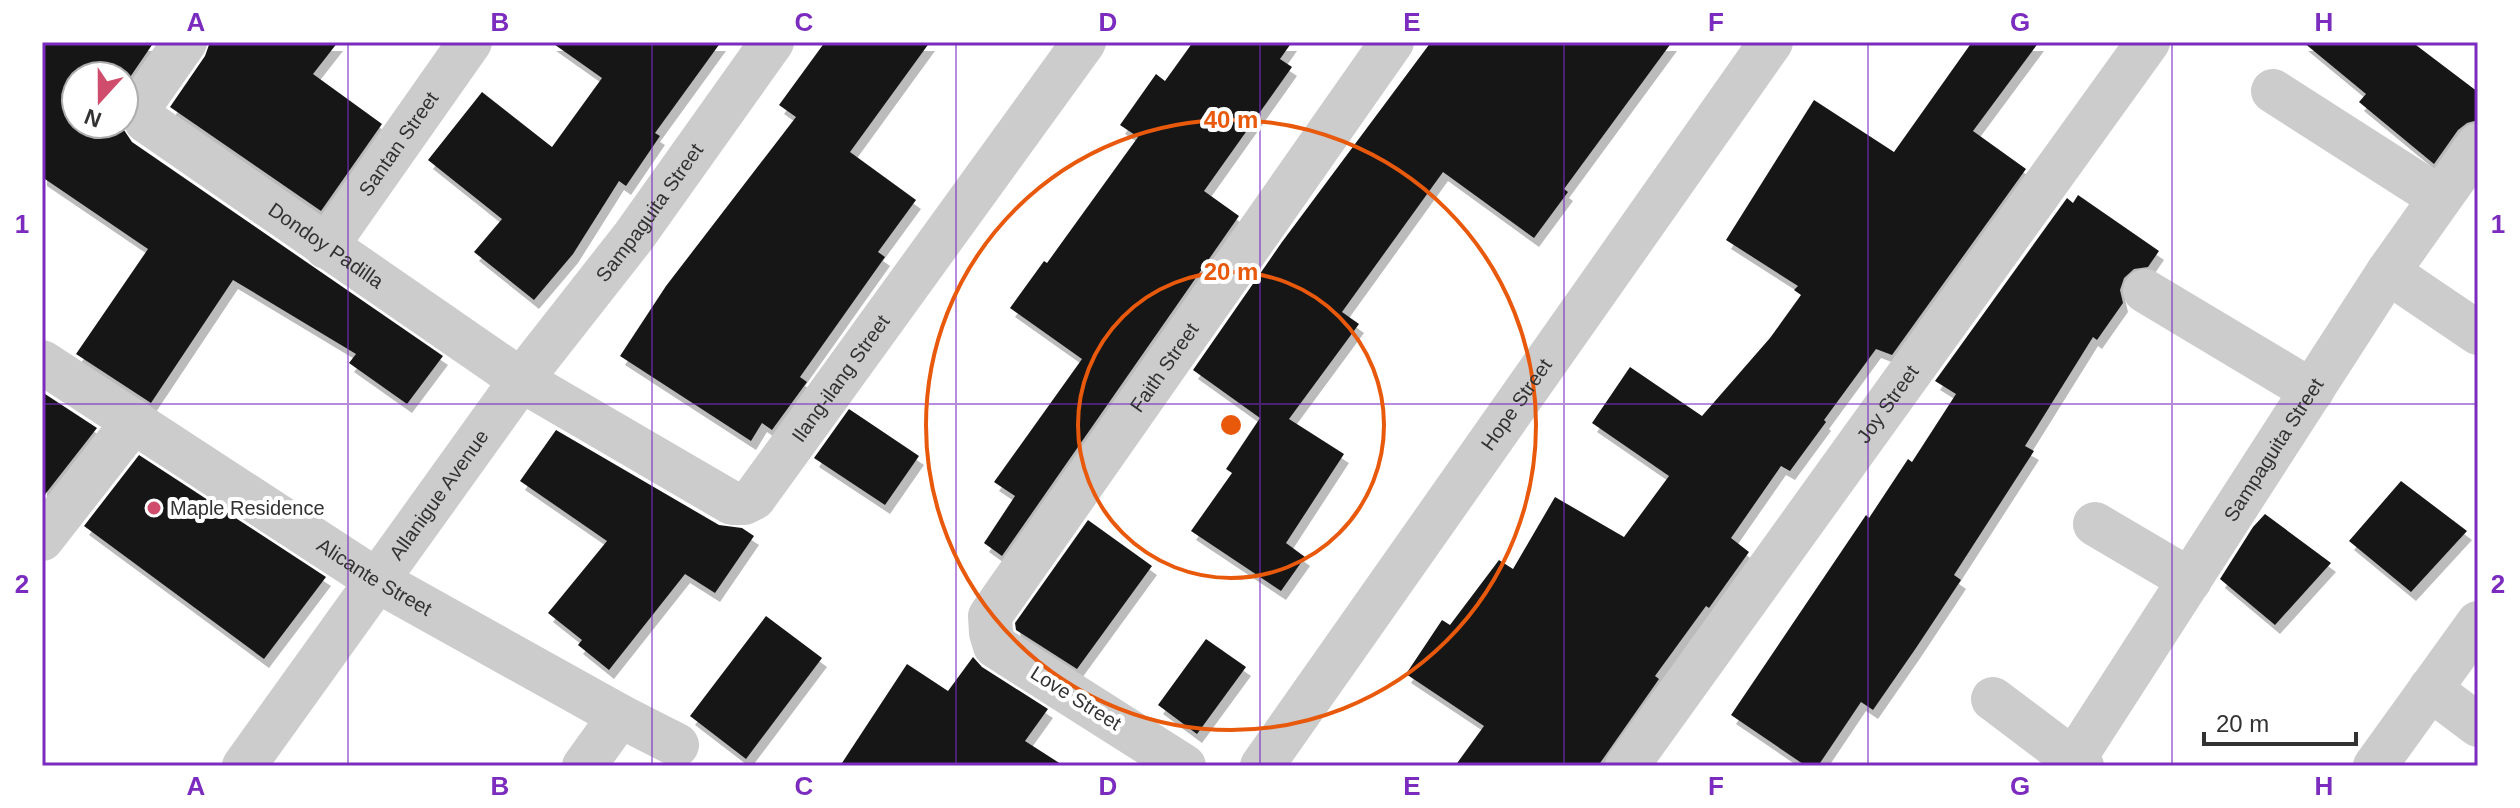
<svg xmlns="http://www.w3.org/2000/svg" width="2520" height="808" font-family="Helvetica,sans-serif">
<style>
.building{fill:#191919;filter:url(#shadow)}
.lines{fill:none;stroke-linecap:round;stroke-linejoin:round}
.minor{stroke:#ccc;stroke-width:44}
.grid{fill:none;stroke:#7b2cbf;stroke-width:2;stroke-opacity:0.55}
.ring{fill:none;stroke:#e8590c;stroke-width:4}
.poi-dot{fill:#d04c6c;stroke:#fff;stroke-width:3}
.labels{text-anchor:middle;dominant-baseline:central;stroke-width:8;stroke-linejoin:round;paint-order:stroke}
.street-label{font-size:20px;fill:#323232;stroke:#fff}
.poi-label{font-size:20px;fill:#323232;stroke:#fff;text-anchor:start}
.centre{fill:#e8590c;stroke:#fff;stroke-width:4}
.ring-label{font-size:24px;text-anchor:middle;font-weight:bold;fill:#e8590c;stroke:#fff;stroke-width:8;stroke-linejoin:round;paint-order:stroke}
.neatline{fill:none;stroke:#7b2cbf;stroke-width:3}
.grid-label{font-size:26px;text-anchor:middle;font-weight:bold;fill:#7b2cbf}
</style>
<defs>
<filter id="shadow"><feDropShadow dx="5" dy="9" stdDeviation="0" flood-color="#0004"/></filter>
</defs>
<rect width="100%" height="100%" fill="#fff"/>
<path class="building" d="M42 42H154L124 86V76H76V124H120L132 142 443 356 407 404 349 363 356 354 233 280 151 403 76 354 148 249 42 177Z
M210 42H338L313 74 382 124 321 211 170 107 205 56Z
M551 42H721L655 133 660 136 626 186 619 181 573 254 534 300 474 252 502 219 428 160 482 92 552 147 602 78Z
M825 42H930L850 152 916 200 878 252 885 257 800 377 807 382 772 430 762 423 751 441 620 356 666 286 796 117 779 105Z
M1193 42H1292L1280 59 1292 67 1204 191 1239 216 1002 556 984 543 1015 496 994 482 1082 359 1010 308 1044 261 1047 263 1138 137 1120 125 1156 74 1165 81Z
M1431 42H1672L1564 189 1568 192 1534 238 1443 172 1342 312 1359 324 1289 419 1344 454 1286 543 1305 557 1281 591 1191 531 1232 473 1226 469 1260 418 1193 370 1282 242Z
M1972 42H2039L1973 131 2026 169 1892 355 1876 349 1824 420 1826 422 1790 471 1781 466 1731 538 1749 552 1709 608 1706 606 1655 676 1659 679 1598 766H1455L1484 726 1406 674 1442 620 1450 625 1499 560 1513 569 1555 497 1624 537 1669 476 1592 423 1630 367 1702 416 1770 338 1801 295 1794 290 1798 286 1726 240 1814 100 1894 152Z
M2303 42H2412L2478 92V120L2467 123 2458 130 2434 164 2359 102 2366 94Z
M2078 195 2159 251 2148 267 2134 269 2124 278 2120 290 2123 303 2097 340 2093 337 2025 446 2034 451 1954 575 1961 580 1916 648 1873 710 1861 702 1818 766H1806L1731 715 1866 515 1869 518 1908 459 1912 462 1956 394 1935 381 2067 198 2073 203Z
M42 392 97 428 43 497 42 496Z
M849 409 919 456 885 505 814 458Z
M556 430 719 525 742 528 754 536 715 593 685 574 609 670 578 645 582 640 548 613 607 541 520 481Z
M139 455 326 577 264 659 84 526Z
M2401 481 2467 531 2411 592 2349 541Z
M2265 514 2331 563 2275 625 2220 579 2253 527Z
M1088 520 1152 566 1077 669 1016 630 1015 623Z
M766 616 822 658 746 759 690 716Z
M1206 639 1246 667 1197 734 1158 705Z
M973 657 982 667 1048 709 1025 741 1064 766H840L907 664 948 691Z"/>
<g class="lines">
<g class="minor">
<path id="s1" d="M185 42 143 102 142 112 146 121 521 380 732 503H744L754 498 1084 42"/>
<path d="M2273 91 2440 198"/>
<path id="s2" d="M326 247 470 42"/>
<path d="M2388 272 2478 333"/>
<path d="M2145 291 2312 391"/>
<path id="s3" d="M42 362 376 580 620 716 677 745"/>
<path d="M2095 524 2190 580"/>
<path d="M42 539 134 421"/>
<path d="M2430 689 2478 725"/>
<path d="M1993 699 2082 766"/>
<path id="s4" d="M2074 759 2388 272 2478 145"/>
<path id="s5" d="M244 766 521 380 634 236 772 42"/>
<path d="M584 766 620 716"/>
<path id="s6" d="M1184 766 995 646 991 633 990 616 1392 42"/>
<path id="s7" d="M1262 766 1771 42"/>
<path id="s8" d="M1627 766 2148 42"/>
<path d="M2375 766 2478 623"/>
</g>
</g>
<path class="grid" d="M348 42V766M652 42V766M956 42V766M1260 42V766M1564 42V766M1868 42V766M2172 42V766M42 404H2478"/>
<g class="ring">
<circle cx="1231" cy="425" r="153"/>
<circle cx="1231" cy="425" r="305"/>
</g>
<circle class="poi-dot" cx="154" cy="508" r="8"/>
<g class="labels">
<g class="street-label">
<text stroke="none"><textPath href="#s2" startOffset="126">Santan Street</textPath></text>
<text stroke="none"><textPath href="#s5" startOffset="686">Sampaguita Street</textPath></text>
<text stroke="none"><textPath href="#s1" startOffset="312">Dondoy Padilla</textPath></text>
<text stroke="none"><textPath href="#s6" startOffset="558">Faith Street</textPath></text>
<text stroke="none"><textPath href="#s1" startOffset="964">Ilang-ilang Street</textPath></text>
<text stroke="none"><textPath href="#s7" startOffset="442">Hope Street</textPath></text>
<text stroke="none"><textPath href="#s8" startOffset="446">Joy Street</textPath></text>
<text stroke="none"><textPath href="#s4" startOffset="368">Sampaguita Street</textPath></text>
<text stroke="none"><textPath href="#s5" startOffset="334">Allanigue Avenue</textPath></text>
<text stroke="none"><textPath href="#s3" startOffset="396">Alicante Street</textPath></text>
<text transform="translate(1076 698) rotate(32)">Love Street</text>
</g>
<g class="poi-label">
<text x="170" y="508">Maple Residence</text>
</g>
</g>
<circle cx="1231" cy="425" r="12" class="centre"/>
<g class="ring-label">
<text x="1231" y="128">40 m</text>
<text x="1231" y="280">20 m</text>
</g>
<rect width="2520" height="808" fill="none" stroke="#ffffff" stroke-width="88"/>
<g transform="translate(100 100) rotate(201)"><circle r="38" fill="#ffffff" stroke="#adadad" stroke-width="2"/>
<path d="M0-6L14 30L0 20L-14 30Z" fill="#d04c6c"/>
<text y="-12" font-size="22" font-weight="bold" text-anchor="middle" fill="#323232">N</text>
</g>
<path d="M2204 732v12h152v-12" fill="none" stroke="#323232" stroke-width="4"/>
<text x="2216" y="732" font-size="24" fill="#323232" stroke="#ffffff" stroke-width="6" paint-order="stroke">20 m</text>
<rect x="44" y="44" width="2432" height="720" class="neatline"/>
<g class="grid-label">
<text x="196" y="31">A</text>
<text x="500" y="31">B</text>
<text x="804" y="31">C</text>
<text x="1108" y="31">D</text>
<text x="1412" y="31">E</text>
<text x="1716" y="31">F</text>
<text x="2020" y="31">G</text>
<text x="2324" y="31">H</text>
<text x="22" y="233">1</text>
<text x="2498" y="233">1</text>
<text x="22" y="593">2</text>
<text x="2498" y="593">2</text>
<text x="196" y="795">A</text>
<text x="500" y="795">B</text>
<text x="804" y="795">C</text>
<text x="1108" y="795">D</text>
<text x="1412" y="795">E</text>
<text x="1716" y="795">F</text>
<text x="2020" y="795">G</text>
<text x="2324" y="795">H</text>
</g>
</svg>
